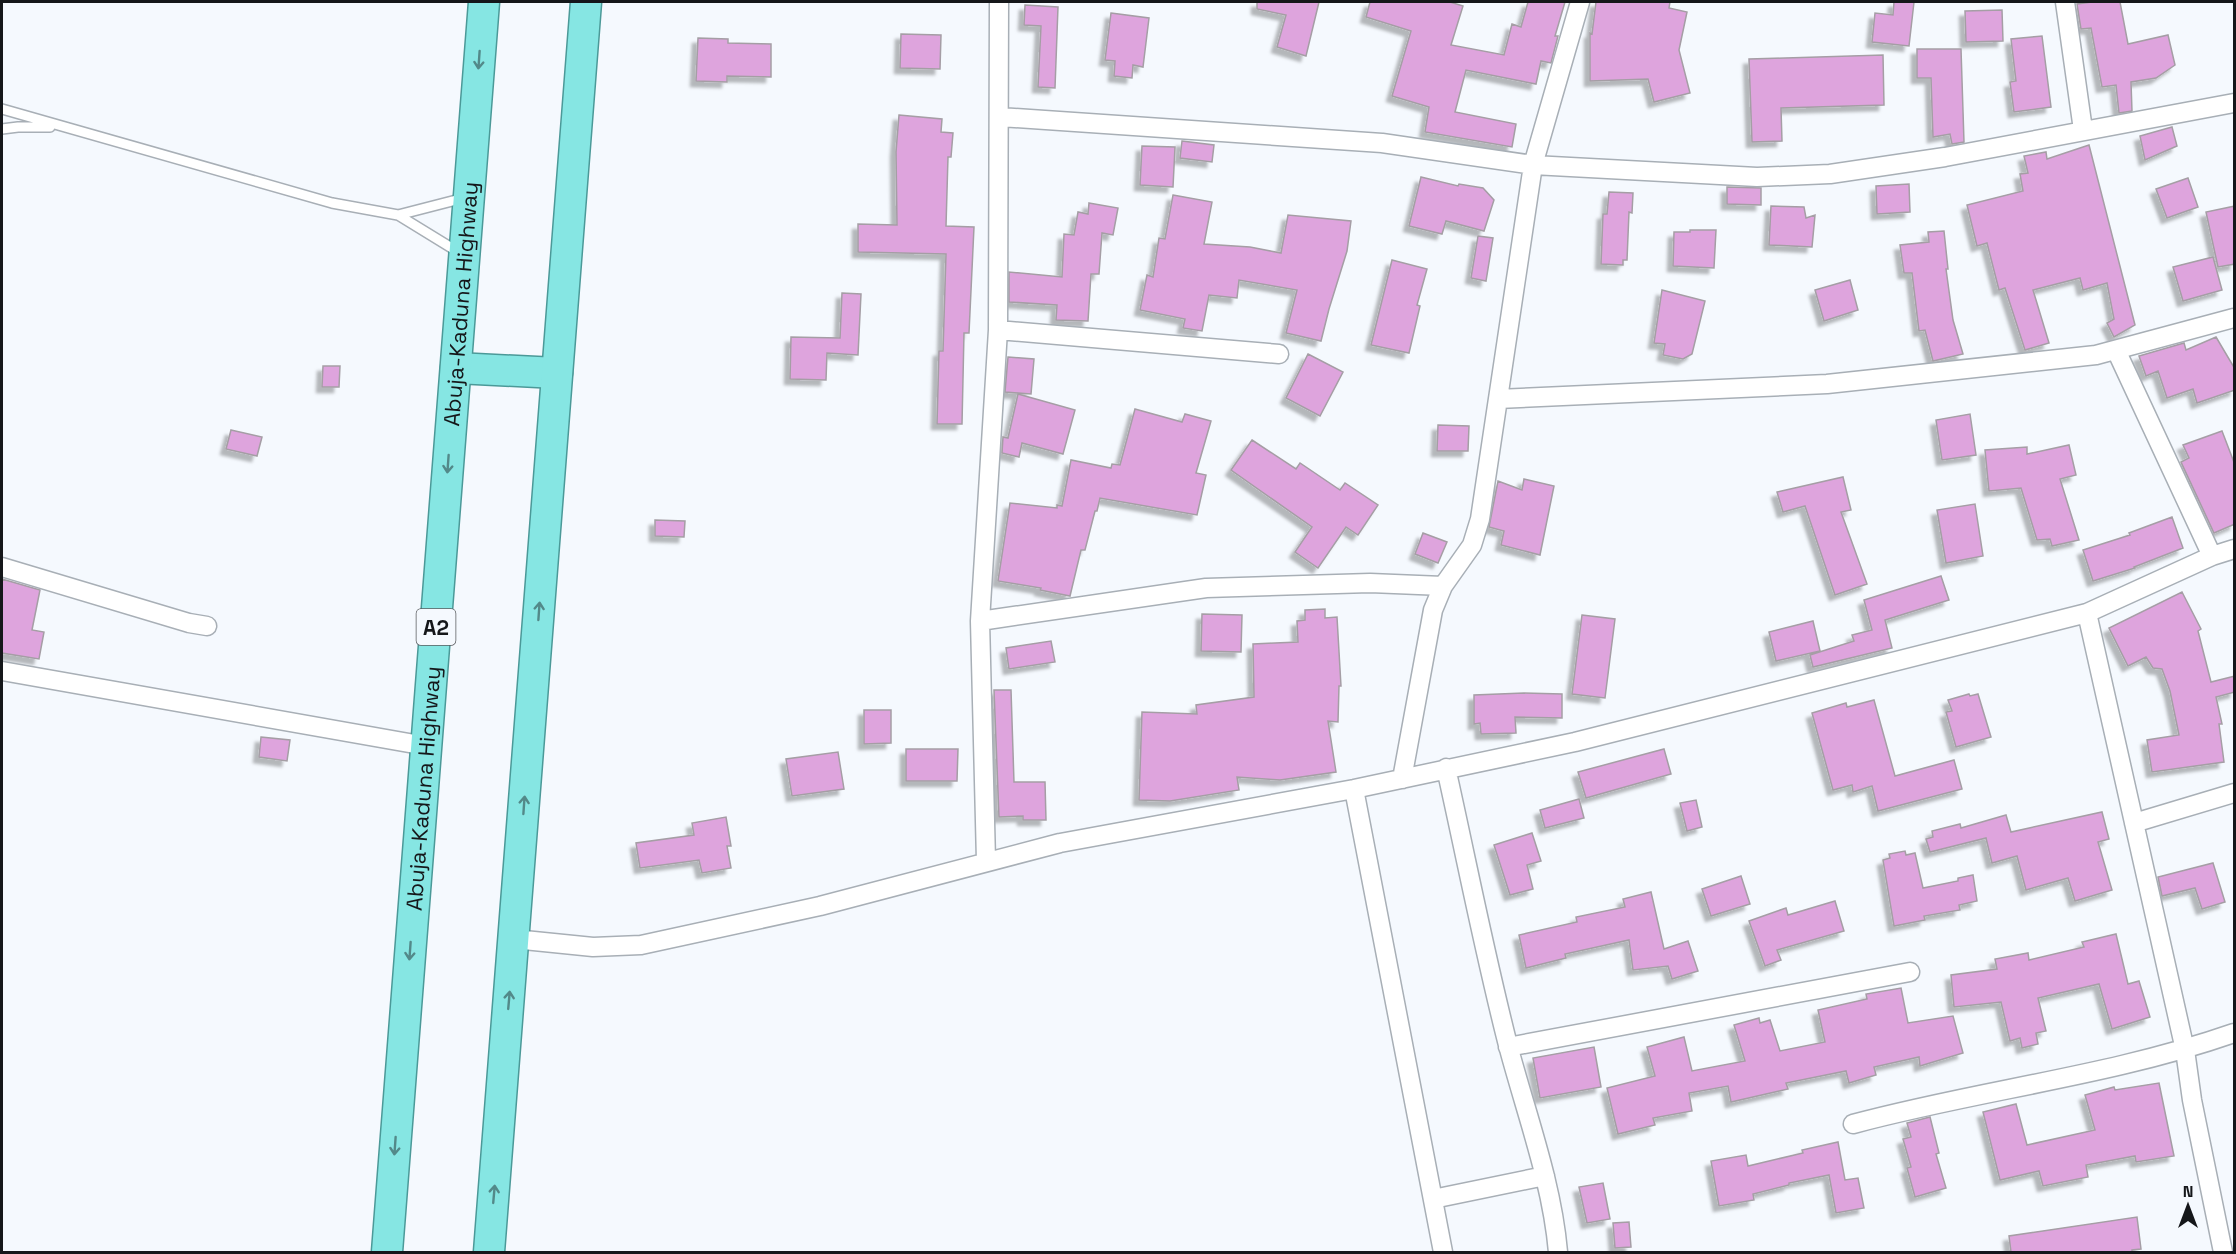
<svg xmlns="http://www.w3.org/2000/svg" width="2236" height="1254" font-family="'Space Grotesk',sans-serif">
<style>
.building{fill:#dea4dd;stroke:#a59ea5;stroke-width:1.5;filter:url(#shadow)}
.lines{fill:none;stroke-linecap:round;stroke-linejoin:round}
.service-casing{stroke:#a8afb6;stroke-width:12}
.minor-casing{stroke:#a8afb6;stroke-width:21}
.trunk-casing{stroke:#4b9998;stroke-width:33}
.service{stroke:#fff;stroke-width:9}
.minor{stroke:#fff;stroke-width:18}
.trunk{stroke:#86e6e3;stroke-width:30}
.oneway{stroke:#538989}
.labels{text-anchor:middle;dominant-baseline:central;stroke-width:6;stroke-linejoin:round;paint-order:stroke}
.shield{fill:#f5f9fe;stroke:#585b5e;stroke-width:1.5}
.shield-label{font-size:21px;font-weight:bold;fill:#15171a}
.street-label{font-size:22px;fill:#15171a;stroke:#f5f9fe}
</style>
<defs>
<filter id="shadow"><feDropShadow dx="-5.5" dy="5.5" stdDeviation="1.5" flood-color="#0004"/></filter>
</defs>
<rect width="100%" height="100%" fill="#f5f9fe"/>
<path class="building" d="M1257 2H1319L1306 56 1277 47 1286 15 1257 9Z
M1370 2H1450L1463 6 1451 45 1504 55 1512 24 1521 27 1528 2H1565L1555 36H1558L1551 63 1541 61 1536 84 1466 70 1455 112 1516 124 1512 147 1425 132 1429 107 1392 96 1411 31 1366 17Z
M1596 2H1670L1669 8 1687 12 1679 50 1690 93 1654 102 1648 79 1590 81V33L1592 34Z
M1894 2H1914L1909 46 1872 42 1875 13 1893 15Z
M2092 2H2120L2128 44 2168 35 2175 65 2156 78 2131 82 2132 111 2119 113 2116 85 2102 87 2091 28 2081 29 2077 4Z
M1025 5 1058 7 1055 88 1038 87 1041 26 1024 25Z
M2002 10 2003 41 1966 42 1965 11Z
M1111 13 1149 18 1143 67 1133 65 1132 78 1114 76 1115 61 1105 60Z
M901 34 941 35 940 69 900 68Z
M2042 36 2051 107 2014 112 2010 82 2016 81 2011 39Z
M698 38 728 39V43L771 44V77L727 76V82L696 81Z
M1917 49H1961L1964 142 1952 144 1950 134 1933 137 1931 78H1917Z
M1883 55 1884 105 1781 108 1782 141 1752 142 1749 59Z
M899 115 942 119 941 132 953 133 951 157H948L946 226 974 227 969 333H964L962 424H937L939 351H943L946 254 858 252V224L897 225 896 152Z
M2172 127 2177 146 2145 160 2140 136Z
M1182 141 1214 145 1212 162 1180 158Z
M2089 145 2135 325 2114 337 2107 323 2114 319 2107 283 2083 290 2080 278 2033 290 2049 343 2025 350 2005 288 1999 290 1987 243 1977 246 1967 205 2023 191 2020 174 2028 173 2024 156 2046 152 2047 159Z
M1142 146 1175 147 1173 187 1140 185Z
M1421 177 1458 186 1459 184 1483 188 1494 200 1484 231 1446 221 1442 234 1409 226Z
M2188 178 2198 207 2167 218 2156 189Z
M1909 184 1910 212 1877 214 1876 186Z
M1727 187 1761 188V205L1727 204Z
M1609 192 1633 193 1632 213 1629 212 1627 260H1623V265L1601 264 1603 214H1607Z
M1173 195 1212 202 1204 244 1250 247 1281 253 1288 215 1351 221 1347 251 1329 309 1321 341 1286 333 1297 290 1239 280 1237 298 1209 295 1202 331 1183 328 1185 319 1140 310 1147 275 1153 277 1159 238 1165 239Z
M1089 203 1118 208 1113 235 1102 233 1099 274H1091L1088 321 1056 320 1057 305 1009 302V272L1062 277 1064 234 1074 235 1078 212 1088 214Z
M1771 206 1804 207 1806 218 1815 215 1812 247 1769 245Z
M2235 206V264L2218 267 2206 212Z
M1690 230H1716L1714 268 1673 266 1674 232H1690Z
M1944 231 1948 269H1946L1953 320 1963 354 1933 361 1925 330 1919 331 1912 273H1904L1900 245 1929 242 1928 232Z
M1478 236 1493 238 1486 281 1471 278Z
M2213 257 2222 290 2183 301 2173 267Z
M1392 260 1427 269 1417 305 1420 306 1409 353 1371 345Z
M1850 280 1858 310 1824 321 1815 290Z
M1662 290 1705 301 1692 354 1683 359 1663 355 1665 344 1654 343Z
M842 293 861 294 858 355 827 353 826 380 790 379 791 337 840 338Z
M2216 337 2235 369V390L2197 403 2193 389 2167 398 2158 371 2146 376 2139 356 2184 343 2186 350Z
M1308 354 1343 372 1320 416 1286 398Z
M1008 357 1034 359 1031 394 1005 392Z
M323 366H340L339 387H322Z
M1018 394 1075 410 1063 454 1022 443 1019 457 1002 453 1003 437 1008 438Z
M1135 409 1182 422 1185 414 1211 421 1196 473 1206 475 1197 515 1100 498 1097 511H1095L1085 550H1081L1070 596 1040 590 1041 588 998 581 1010 503 1057 508V505L1062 506 1071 460 1111 468 1112 464 1120 465Z
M1970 414 1976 455 1942 460 1936 420Z
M1438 425 1469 426 1468 451H1437Z
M231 430 262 437 257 456 226 449Z
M2222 431 2235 465V524L2214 533 2181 462 2189 458 2183 445Z
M1252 440 1296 469 1300 463 1340 490 1345 483 1378 505 1358 535 1346 527 1318 568 1295 552 1312 527 1231 470Z
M2069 445 2076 475 2060 479 2079 540 2052 546 2050 539 2037 540 2021 488 1989 491 1985 450 2027 447V454Z
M1843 477 1851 510 1841 512 1867 584 1835 595 1805 506 1783 512 1777 492Z
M1524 479 1554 486 1540 555 1501 545 1504 531 1489 527 1498 481 1522 490Z
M1975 504 1983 556 1946 563 1937 510Z
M2172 517 2183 548 2134 567 2135 568 2093 581 2083 550 2130 535 2129 533Z
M655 520 685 521 684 537 655 536Z
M1423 533 1447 542 1438 563 1415 554Z
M1941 576 1949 600 1885 620 1892 648 1813 667 1810 655 1854 641 1852 635 1872 630 1864 600Z
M2 579 40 590 32 630 44 632 39 659 2 653Z
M2182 592 2201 629 2198 631 2211 682 2235 676V692L2216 697 2222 724H2219L2224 762 2152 772 2147 740 2179 735 2170 691 2162 669 2153 668 2146 657 2128 666 2109 628Z
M1325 609V618L1337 617 1341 686H1339L1338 722 1328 721 1336 772 1280 780 1237 777 1239 790 1170 801 1139 800 1142 712 1197 714 1196 705 1254 697 1253 644 1298 642 1297 621 1305 620V610Z
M1202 614 1242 615 1241 652 1201 651Z
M1582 615 1615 619 1605 698 1572 694Z
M1813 621 1820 651 1776 661 1769 632Z
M1051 641 1055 662 1009 669 1006 648Z
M994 690H1011L1014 782H1045L1046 820H1023V816L999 817Z
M1524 693 1562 694V718L1515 717 1516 733 1481 734 1480 723 1474 724V695Z
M1969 694 1970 696 1978 694 1991 737 1956 747 1946 712 1952 711 1948 700Z
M1874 700 1895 776 1954 760 1962 789 1878 811 1872 786 1853 792 1852 785 1833 790 1812 713 1846 703 1847 707Z
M864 710H891V743L864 744Z
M261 737 290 740 287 761 259 757Z
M906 749H958L957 781H906Z
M1664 749 1671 774 1586 798 1578 772Z
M838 752 844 789 792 796 786 759Z
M1579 799 1584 818 1545 828 1540 810Z
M1696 800 1702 827 1687 831 1680 803Z
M2102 812 2109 839 2098 842 2112 890 2075 901 2068 878 2026 890 2017 856 1992 863 1986 838 1930 852 1926 839 1933 837 1932 831 1960 824 1961 828 2006 815 2011 832Z
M726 817 731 846H727L731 868 702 873 699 860 640 868 636 843 694 835 692 823Z
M1532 833 1541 861 1527 865 1533 889 1510 895 1494 845Z
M1905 851 1906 855 1915 853 1923 888 1958 881V878L1973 875 1977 901 1959 905 1960 910 1924 916 1925 920 1894 926 1883 860 1890 858 1889 854Z
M2213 863 2225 902 2202 909 2195 888 2162 896 2158 877Z
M1741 876 1750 904 1711 916 1702 889Z
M1651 892 1664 949 1688 941 1698 971 1672 979 1668 966 1633 970 1629 940 1565 954 1566 958 1526 968 1519 935 1577 922 1576 917 1625 907 1623 899Z
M1835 901 1844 931 1777 950 1781 960 1765 966 1749 921 1786 908 1788 915Z
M2116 934 2128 984 2139 981 2150 1017 2112 1029 2099 984 2038 998 2046 1031 2036 1033 2038 1044 2022 1048 2020 1038 2010 1041 2001 1002 1954 1007 1951 975 1997 969 1995 959 2028 953 2029 960 2084 947 2082 942Z
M1901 988 1908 1023 1953 1016 1963 1053 1920 1066 1919 1057 1874 1067 1876 1075 1849 1083 1846 1071 1786 1083 1788 1089 1731 1102 1728 1086 1689 1093 1692 1111 1653 1118 1655 1125 1618 1134 1607 1088 1655 1076 1647 1047 1684 1037 1692 1071 1745 1061 1734 1025 1759 1018 1760 1023 1770 1020 1780 1051 1825 1042 1818 1010 1867 999 1866 994Z
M1594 1047 1601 1087 1540 1098 1533 1058Z
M2159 1083 2174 1156 2136 1162 2135 1156 2086 1165 2088 1177 2043 1186 2039 1171 2000 1180 1983 1112 2016 1104 2027 1145 2095 1130 2085 1095 2114 1087 2115 1090Z
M1930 1117 1939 1153 1936 1154 1946 1188 1915 1197 1907 1168 1911 1167 1903 1139 1911 1137 1907 1123Z
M1838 1142 1845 1180 1858 1178 1864 1208 1836 1213 1829 1175 1789 1183V1185L1753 1194 1754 1200 1719 1206 1711 1161 1746 1155 1748 1166 1803 1153 1802 1150Z
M1603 1183 1610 1219 1587 1223 1579 1187Z
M2137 1217 2141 1249 2132 1250V1252H2011L2009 1236Z
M1629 1222 1631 1247 1615 1248 1613 1223Z"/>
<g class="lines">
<defs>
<path id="service" d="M2 109 332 203 398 215 460 253
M2 129 18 127H50
M398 215 464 198"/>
<path id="minor" d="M2065 2 2083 130
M1000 117 1382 143 1533 165 1757 177 1830 174 1945 157 2234 103
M998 330 1279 354
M2116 350 2212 556
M1498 399 1827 384 2096 355 2234 318
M2 567 189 623 207 626
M2087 613 2185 1050 2192 1100 2223 1252
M980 621 1206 588 1370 583 1443 586
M2 671 426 746
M1446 768C1467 862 1485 956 1509 1049 1527 1116 1552 1183 1558 1252
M1402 779 1433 610 1443 586 1472 545 1480 519 1533 165 1580 2
M1354 789 1443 1252
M2134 823 2234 793
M986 861 980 621 998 330 999 2
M514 939 593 947 641 945 820 906 1060 843 1354 789 1575 742 2087 613 2212 556 2234 549
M1508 1047 1910 972
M1853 1124C1979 1090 2111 1076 2234 1033
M1433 1199 1545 1176"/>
<g id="trunk">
<path d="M456 368 557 373"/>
<path id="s1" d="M387 1252 484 2"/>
<path d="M489 1252 586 2"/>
</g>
</defs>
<use href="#service" class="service-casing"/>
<use href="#minor" class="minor-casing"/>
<use href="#trunk" class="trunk-casing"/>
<use href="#service" class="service"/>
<use href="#minor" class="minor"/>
<use href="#trunk" class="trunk"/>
</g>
<defs><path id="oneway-shaft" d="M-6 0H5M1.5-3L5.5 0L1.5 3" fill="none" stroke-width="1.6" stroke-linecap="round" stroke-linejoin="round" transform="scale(1.5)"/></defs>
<g class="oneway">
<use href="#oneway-shaft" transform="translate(479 60) rotate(94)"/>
<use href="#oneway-shaft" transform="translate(448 464) rotate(94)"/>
<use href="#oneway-shaft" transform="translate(539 611) rotate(-86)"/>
<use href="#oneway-shaft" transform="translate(524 805) rotate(-86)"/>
<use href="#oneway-shaft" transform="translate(410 951) rotate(94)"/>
<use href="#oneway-shaft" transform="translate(509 1000) rotate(-85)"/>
<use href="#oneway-shaft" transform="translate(395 1146) rotate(94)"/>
<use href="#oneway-shaft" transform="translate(494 1194) rotate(-85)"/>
</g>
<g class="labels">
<rect class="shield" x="416.5" y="609" width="39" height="36" rx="4.5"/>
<g class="shield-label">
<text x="436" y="627">A2</text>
</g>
<g class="street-label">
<text stroke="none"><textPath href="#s1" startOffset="951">Abuja-Kaduna Highway</textPath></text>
<text stroke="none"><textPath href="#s1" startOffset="465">Abuja-Kaduna Highway</textPath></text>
</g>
</g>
<rect width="2236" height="1254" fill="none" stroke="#15171a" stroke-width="6"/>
<g transform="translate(2188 1206)" stroke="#f5f9fe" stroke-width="4.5" paint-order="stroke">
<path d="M0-4.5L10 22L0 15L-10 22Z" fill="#15171a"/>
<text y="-9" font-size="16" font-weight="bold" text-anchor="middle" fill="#15171a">N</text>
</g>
</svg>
